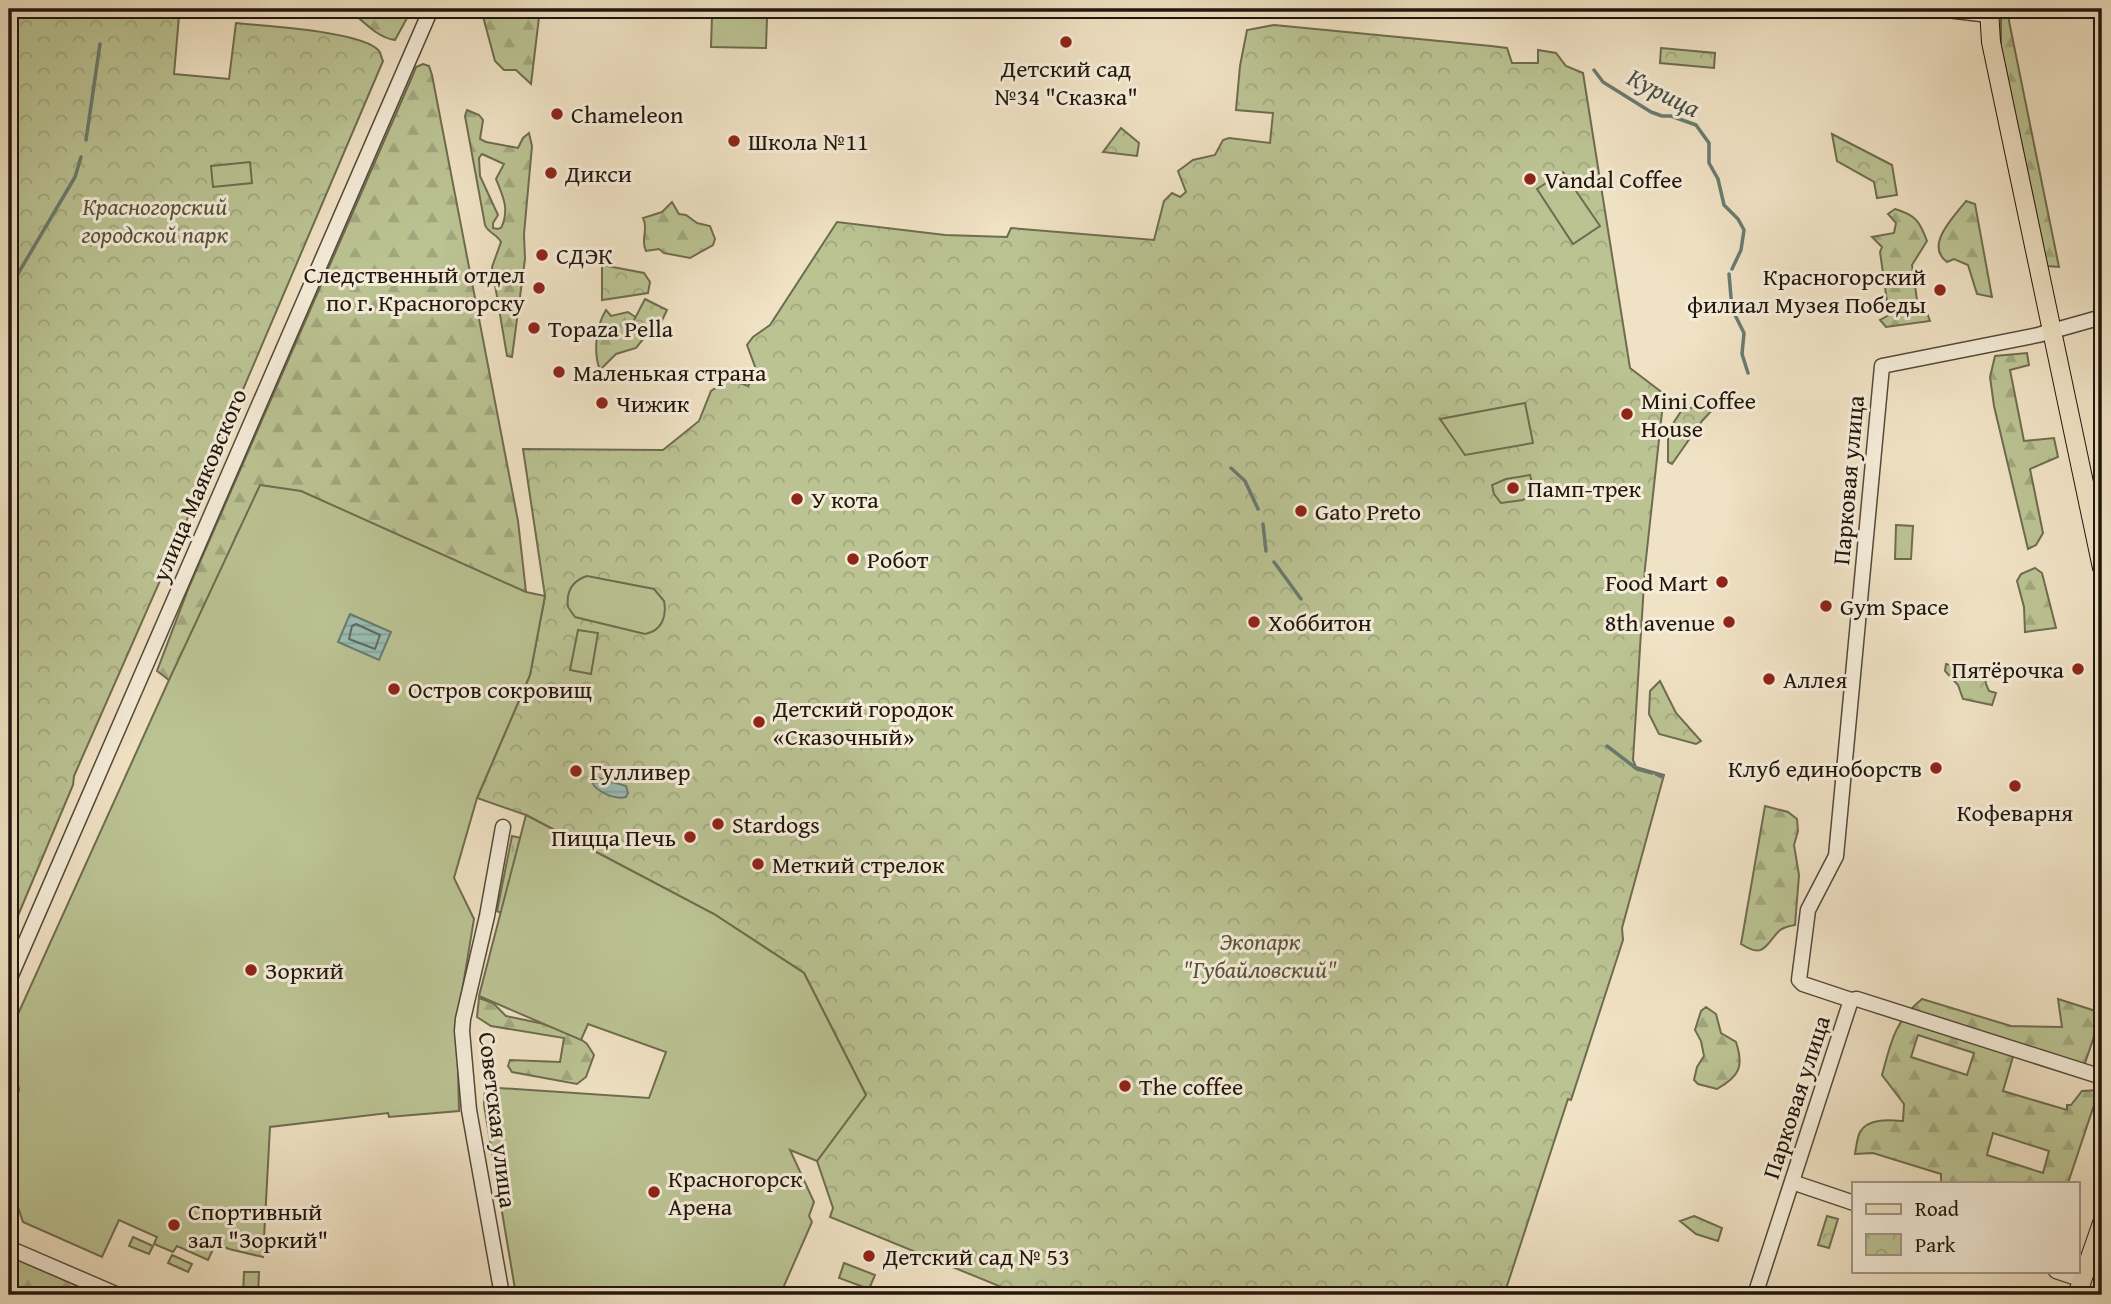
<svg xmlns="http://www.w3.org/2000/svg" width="2111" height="1304" font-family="'Gentium Book Plus',serif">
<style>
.grass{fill:url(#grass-tufts);stroke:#6e6c50;stroke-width:2}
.forest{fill:url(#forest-firs);stroke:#6e6c50;stroke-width:2;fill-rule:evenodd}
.park{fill:url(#park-crowns);stroke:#6e6c50;stroke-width:2}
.pitch{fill:#bbc393;stroke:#6e6c50;stroke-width:2}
.water{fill:url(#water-rules);stroke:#697b71;stroke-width:2}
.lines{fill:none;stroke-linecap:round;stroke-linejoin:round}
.shore{stroke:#5d6a60;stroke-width:2}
.stream{stroke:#697b71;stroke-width:3.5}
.minor-casing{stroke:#54493a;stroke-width:17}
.major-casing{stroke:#20160c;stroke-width:20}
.minor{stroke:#f5ecd9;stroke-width:14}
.major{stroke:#f0e2c4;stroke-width:18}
.poi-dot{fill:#8f2418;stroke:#f5ecd9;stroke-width:2.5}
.labels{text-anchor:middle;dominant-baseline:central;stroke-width:6;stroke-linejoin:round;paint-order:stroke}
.poi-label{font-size:24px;fill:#20160c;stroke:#f5ecd9;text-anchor:start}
.park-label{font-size:24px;font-style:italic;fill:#56533b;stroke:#f5ecd9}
.street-label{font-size:24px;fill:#20160c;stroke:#f5ecd9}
.water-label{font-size:26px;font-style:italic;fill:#4b5147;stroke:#f5ecd9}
</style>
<defs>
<pattern id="grass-tufts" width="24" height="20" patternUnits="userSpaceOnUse" patternTransform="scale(1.75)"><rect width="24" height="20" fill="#bbc393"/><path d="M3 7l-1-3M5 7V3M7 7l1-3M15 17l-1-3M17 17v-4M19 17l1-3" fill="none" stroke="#a0a77e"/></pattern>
<pattern id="forest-firs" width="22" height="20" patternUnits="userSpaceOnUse" patternTransform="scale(1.75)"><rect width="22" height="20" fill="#bbc393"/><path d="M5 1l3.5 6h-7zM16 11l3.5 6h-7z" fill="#a0a77e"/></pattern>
<pattern id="park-crowns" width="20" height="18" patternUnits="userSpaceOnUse" patternTransform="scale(1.75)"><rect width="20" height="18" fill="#bbc393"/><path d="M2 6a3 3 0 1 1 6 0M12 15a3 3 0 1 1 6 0" fill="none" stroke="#a0a77e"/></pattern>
<pattern id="water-rules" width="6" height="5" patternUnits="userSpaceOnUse" patternTransform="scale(1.75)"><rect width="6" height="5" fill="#9abeb4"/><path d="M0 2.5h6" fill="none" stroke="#84a39a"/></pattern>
</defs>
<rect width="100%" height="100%" fill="#f0e2c4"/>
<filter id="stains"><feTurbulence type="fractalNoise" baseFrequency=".00286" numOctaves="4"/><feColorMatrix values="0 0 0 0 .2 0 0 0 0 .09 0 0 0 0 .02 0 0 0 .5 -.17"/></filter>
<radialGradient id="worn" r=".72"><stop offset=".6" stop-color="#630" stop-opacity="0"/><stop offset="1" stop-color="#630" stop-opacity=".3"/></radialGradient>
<path class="grass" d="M512 836 547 844 508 917 497 911Z
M133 1237 153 1246 149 1254 129 1246Z
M172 1255 192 1264 188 1272 168 1263Z"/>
<path class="forest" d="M348 9H412L395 40C377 38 361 19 348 9Z
M481 9H540L531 84 516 70H504L495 61Z
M2001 9H2010L2009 21 2059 267 2047 266 2001 47Z
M423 64 429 66 432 75 518 521 526 592 204 665 169 680 157 671 189 587 412 77 416 67Z
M467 110 479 115 483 120 480 139 486 142 518 148 523 138 529 133 532 146 524 234 525 259 512 357 507 356 492 267 501 242C497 234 488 233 485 225L465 116ZM482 154 504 164 496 179C503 196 510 210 501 228L497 229 493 228V223L498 215 480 176 479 158Z
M1966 201 1975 204 1992 297 1977 294 1968 265 1954 259 1947 262C1924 245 1954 217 1966 201Z
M672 202 679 214 686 215 697 223 710 226 715 239 713 245 690 258 664 253 659 249 646 251C640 240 649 229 643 218L662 212Z
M1895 209C1916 215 1920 222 1927 241L1912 265 1918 307 1927 313 1930 321 1886 327 1880 320 1889 315 1880 252 1882 247 1872 237 1894 233 1896 223 1888 214Z
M606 310 611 316 628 312 647 325 649 332 636 348 616 354 600 370C593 353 596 326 606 310Z
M2027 353 2029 365 2010 370 2024 441 2054 438 2058 457 2030 469 2043 533 2036 545 2028 549 1994 406 1990 377 1995 356Z
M2035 568 2042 573 2056 628 2025 632 2024 607 2017 581 2021 574Z
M1765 806 1788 812 1797 819 1798 831 1794 845 1799 875 1795 925C1789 926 1783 927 1779 931 1765 945 1765 959 1741 944Z
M479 998 493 1003 506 1016 549 1025 578 1037 587 1044 594 1055 586 1077 577 1084 512 1072 508 1066 510 1060 560 1062 564 1038 491 1026 477 1017Z
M1922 999 2011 1026 2062 1027 2058 999 2102 1013 2084 1066 2017 1043 2003 1091 2067 1110V1105H2071L2082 1091 2099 1090 2068 1183H1941V1174L1873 1153 1855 1154C1856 1148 1857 1138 1860 1132 1868 1118 1889 1120 1903 1121L1904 1104 1882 1075C1891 1042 1894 1022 1922 999ZM1918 1035 1974 1053 1967 1075 1911 1057ZM1993 1133 2049 1151 2043 1173 1987 1155Z
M1706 1007 1716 1014 1721 1033 1736 1042C1744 1066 1740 1076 1717 1089L1698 1084 1694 1080 1697 1067 1704 1056 1701 1041 1695 1030 1701 1011Z
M9 1256 92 1292 91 1295H38L11 1284 15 1274 9 1271Z"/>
<path class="park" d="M9 9H118L117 12 121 14 179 16 174 74 229 79 236 23C262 26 364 31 379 51 381 53 381 57 383 61L207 474 74 776 73 785 9 937Z
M1274 25 1491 46 1507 48 1512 63H1538V50L1556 53 1566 66 1583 73 1630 368 1664 394 1645 568 1633 760 1636 767 1664 775 1622 928 1623 940 1572 1097 1571 1100 1568 1099 1504 1295H1021L830 1217 833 1208 817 1161 866 1095 804 973 714 914 526 815 477 798 530 675 545 596 523 449 663 450 699 421 711 391 730 379 748 386 757 372 747 345 753 337 770 325 837 222 945 235 1007 237 1011 228 1154 240 1164 201 1172 193 1180 197 1186 192 1178 171 1193 160 1215 155 1223 140 1229 138 1270 143 1273 113 1236 110 1240 66 1247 30Z
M1661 48 1715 53 1714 68 1660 63Z
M1121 128 1139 143 1137 156 1103 152Z
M1832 134 1892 165 1897 195 1877 198 1874 182 1837 161Z
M602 265 644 273 650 282 648 293 602 300Z
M645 299 667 310 656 333 633 322Z
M1714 403 1716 406 1702 421 1672 464 1668 462V431L1682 410Z
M1946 664 1960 668 1984 667 1986 684 1989 691 1996 693 1992 705 1963 699 1958 685 1945 671Z
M1660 681 1676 713 1701 741 1696 744 1659 734 1649 714 1650 691Z
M1694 1216 1722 1228 1718 1241 1696 1234 1680 1221Z
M1827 1216 1838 1219 1829 1248 1818 1245Z"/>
<path class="pitch" d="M712 16 767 18 766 48 711 47Z
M250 162 252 183 213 187 211 166Z
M1563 172 1600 226 1573 244 1537 189Z
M1525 403 1533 443 1465 455 1440 419Z
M1530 475 1534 491 1523 500 1501 503 1494 494 1492 485 1506 479Z
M260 485 301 491 526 592 545 596 530 675 477 798 454 878 474 919 457 1022 459 1111 389 1117 388 1113 270 1127 263 1257 229 1249 216 1243 208 1260 177 1246 173 1252 154 1244 157 1237 119 1220 102 1257 23 1222 9 1181V1114L19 1090 9 1034 169 680Z
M1896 525 1913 526 1911 559H1895Z
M587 576 654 589 664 601C667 616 662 631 645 634L575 617 568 607C566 592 572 581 587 576Z
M578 630 598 633 591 674 570 670Z
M526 815 714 914 804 973 866 1095 817 1161 790 1150 814 1202 809 1216 812 1222 780 1295H516L484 1105 485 1087 649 1098 666 1052 588 1024 581 1040 479 996Z
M844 1263 875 1275 869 1289 839 1278Z
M244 1272H259L258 1295H243Z"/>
<path class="water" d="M350 614 391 632 379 660 338 642Z
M596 777 626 786 628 793 626 797C616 800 596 792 592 782Z"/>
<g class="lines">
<path class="shore" d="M356 624 380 635 375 649 349 639 352 626Z"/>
<path class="stream" d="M1594 70 1603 82 1651 112 1662 116H1671L1696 125 1709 143V163L1718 179 1724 205 1738 219 1744 230 1741 250 1732 269
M86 140 100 44
M1729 274 1732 309 1744 333 1742 354 1748 373
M9 289 75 177 81 157
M1231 468 1245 481 1258 509
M1263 524 1266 551
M1274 562 1301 599
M1607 746 1637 769 1652 773
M1656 774 1662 777"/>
<defs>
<path id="minor" d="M1939 9 1989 15
M9 980 431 9
M1851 1000 1857 999 2102 1077
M1792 1182 1854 1203
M9 1248 118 1295
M2056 1271 2083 1280
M502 1295 469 1110 462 1031 463 1019 487 916 503 827
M1755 1295 1851 1000 1803 984 1799 980 1808 910 1836 856 1882 366 2038 335 2102 317"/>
<path id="major" d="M1989 9 1991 42 2102 568
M2077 1295 2102 1223"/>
</defs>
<use href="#minor" class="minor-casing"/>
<use href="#major" class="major-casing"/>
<use href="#minor" class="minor"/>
<use href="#major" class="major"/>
</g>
<g class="poi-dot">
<circle cx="1066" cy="42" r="7"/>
<circle cx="557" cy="114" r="7"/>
<circle cx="734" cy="141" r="7"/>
<circle cx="551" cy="173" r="7"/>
<circle cx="1530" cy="179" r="7"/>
<circle cx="542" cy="255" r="7"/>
<circle cx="539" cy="288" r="7"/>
<circle cx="1940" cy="290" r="7"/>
<circle cx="534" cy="328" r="7"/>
<circle cx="559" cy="372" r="7"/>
<circle cx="602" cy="403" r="7"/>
<circle cx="1627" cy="414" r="7"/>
<circle cx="1513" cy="488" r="7"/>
<circle cx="797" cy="499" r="7"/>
<circle cx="1301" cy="511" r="7"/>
<circle cx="853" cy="559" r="7"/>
<circle cx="1722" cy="582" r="7"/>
<circle cx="1826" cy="606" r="7"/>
<circle cx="1254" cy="622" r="7"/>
<circle cx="1729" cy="622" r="7"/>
<circle cx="2078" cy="669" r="7"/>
<circle cx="1769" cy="679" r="7"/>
<circle cx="394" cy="689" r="7"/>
<circle cx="759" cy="722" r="7"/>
<circle cx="1936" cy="768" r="7"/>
<circle cx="576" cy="771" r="7"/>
<circle cx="2015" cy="786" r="7"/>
<circle cx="718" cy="824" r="7"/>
<circle cx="690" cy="837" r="7"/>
<circle cx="758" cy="864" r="7"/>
<circle cx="251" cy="970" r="7"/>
<circle cx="1125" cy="1086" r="7"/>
<circle cx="654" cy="1192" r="7"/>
<circle cx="174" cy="1225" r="7"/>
<circle cx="869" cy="1256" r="7"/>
</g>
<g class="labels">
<g class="poi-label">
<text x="1066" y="68" text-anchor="middle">Детский сад<tspan x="1066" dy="28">№34 "Сказка"</tspan></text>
<text x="571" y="114">Chameleon</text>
<text x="748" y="141">Школа №11</text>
<text x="565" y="173">Дикси</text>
<text x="1544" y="179">Vandal Coffee</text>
<text x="556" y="255">СДЭК</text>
<text x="525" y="274" text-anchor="end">Следственный отдел<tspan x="525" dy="28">по г. Красногорску</tspan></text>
<text x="1926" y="276" text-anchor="end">Красногорский<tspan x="1926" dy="28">филиал Музея Победы</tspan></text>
<text x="548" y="328">Topaza Pella</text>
<text x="573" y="372">Маленькая страна</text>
<text x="1641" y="400">Mini Coffee<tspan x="1641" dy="28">House</tspan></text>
<text x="616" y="403">Чижик</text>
<text x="1527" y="488">Памп-трек</text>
<text x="811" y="499">У кота</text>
<text x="1315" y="511">Gato Preto</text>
<text x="867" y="559">Робот</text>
<text x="1708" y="582" text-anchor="end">Food Mart</text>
<text x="1840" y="606">Gym Space</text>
<text x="1268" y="622">Хоббитон</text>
<text x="1715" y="622" text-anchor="end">8th avenue</text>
<text x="2064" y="669" text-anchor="end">Пятёрочка</text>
<text x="1783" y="679">Аллея</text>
<text x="408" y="689">Остров сокровищ</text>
<text x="773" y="708">Детский городок<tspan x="773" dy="28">«Сказочный»</tspan></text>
<text x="1922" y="768" text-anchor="end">Клуб единоборств</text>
<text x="590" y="771">Гулливер</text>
<text x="2015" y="812" text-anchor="middle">Кофеварня</text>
<text x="732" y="824">Stardogs</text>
<text x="676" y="837" text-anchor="end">Пицца Печь</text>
<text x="772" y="864">Меткий стрелок</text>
<text x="265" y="970">Зоркий</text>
<text x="1139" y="1086">The coffee</text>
<text x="668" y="1178">Красногорск<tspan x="668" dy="28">Арена</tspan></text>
<text x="188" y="1211">Спортивный<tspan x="188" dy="28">зал "Зоркий"</tspan></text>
<text x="883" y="1256">Детский сад № 53</text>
</g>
<g class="park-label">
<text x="155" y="206">Красногорский<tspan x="155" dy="28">городской парк</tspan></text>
<text x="1260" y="941">Экопарк<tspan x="1260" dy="28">"Губайловский"</tspan></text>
</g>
<g class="street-label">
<text transform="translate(1848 480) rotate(-85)">Парковая улица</text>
<text transform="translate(199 485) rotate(-67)">улица Маяковского</text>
<text transform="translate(1796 1097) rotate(-72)">Парковая улица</text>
<text transform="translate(498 1120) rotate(83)">Советская улица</text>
</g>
<g class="water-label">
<text transform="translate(1664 92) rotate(27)">Курица</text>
</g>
</g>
<rect width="2111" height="1304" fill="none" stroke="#f0e2c4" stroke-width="35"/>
<rect x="10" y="10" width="2090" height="1283" fill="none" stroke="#20160c" stroke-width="3.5"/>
<rect x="18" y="18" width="2076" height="1269" fill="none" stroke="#20160c" stroke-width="2"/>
<rect x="1852" y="1182" width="228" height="91" fill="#f5ecd9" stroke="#a09687" stroke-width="2"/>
<rect x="1866" y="1204" width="35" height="10" fill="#f0e2c4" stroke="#a09687" stroke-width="2"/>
<text x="1915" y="1216" font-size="21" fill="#20160c">Road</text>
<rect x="1866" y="1234" width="35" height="21" fill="url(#park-crowns)" stroke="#a09687" stroke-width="2"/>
<text x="1915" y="1252" font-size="21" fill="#20160c">Park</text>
<rect width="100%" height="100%" filter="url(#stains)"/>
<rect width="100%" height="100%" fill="url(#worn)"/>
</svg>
